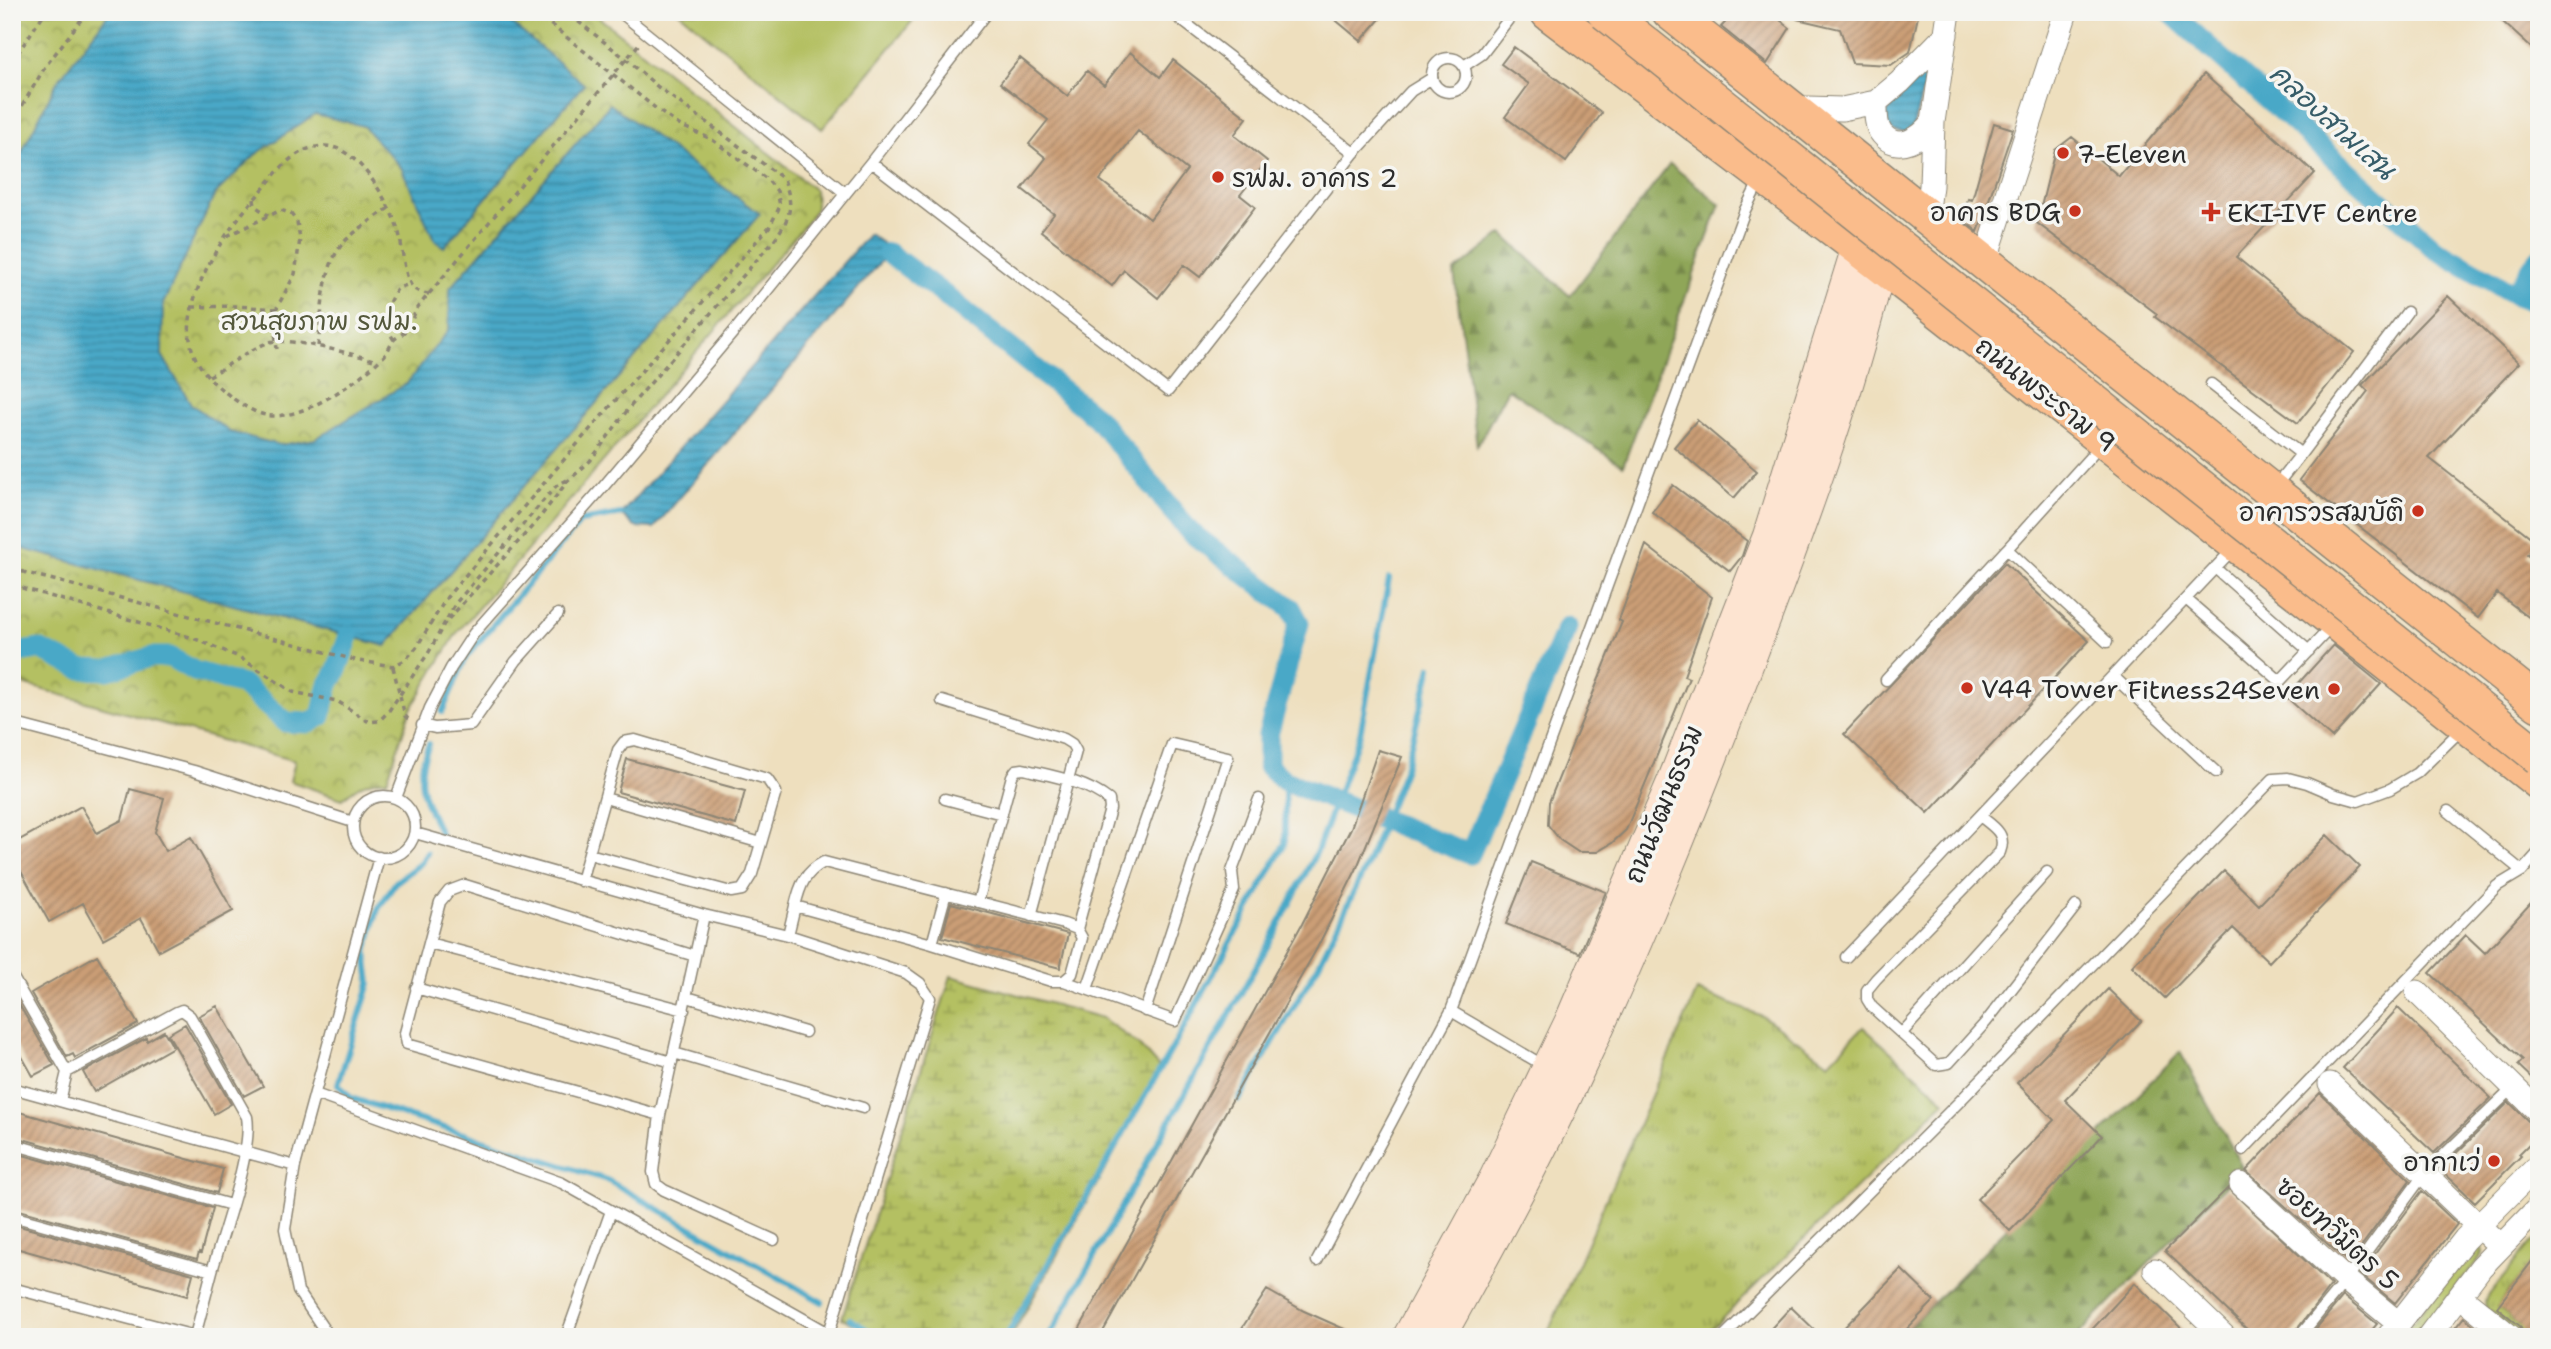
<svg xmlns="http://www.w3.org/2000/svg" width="2551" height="1349" font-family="'Shantell Sans','Playpen Sans Thai',sans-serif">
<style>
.grass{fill:url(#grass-tufts);stroke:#707646;stroke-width:2}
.forest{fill:url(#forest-firs);stroke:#5d6842;stroke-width:2}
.wetland{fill:url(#wetland-marsh);stroke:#707646;stroke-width:2}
.park{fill:url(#park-crowns);stroke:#707646;stroke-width:2}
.pitch{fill:#b4c062;stroke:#707646;stroke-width:2}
.water{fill:url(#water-rules);stroke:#3a6a79;stroke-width:2}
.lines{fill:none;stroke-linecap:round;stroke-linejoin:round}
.stream{stroke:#48a8c7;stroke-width:6}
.canal{stroke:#48a8c7;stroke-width:21}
.building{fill:url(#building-hatch);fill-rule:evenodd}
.lane-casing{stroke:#8c8574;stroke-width:13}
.street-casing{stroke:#8c8574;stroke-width:25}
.secondary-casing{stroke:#8c8574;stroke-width:34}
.primary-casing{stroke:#8c8574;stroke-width:38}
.path{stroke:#8c8574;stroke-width:3.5;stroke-dasharray:5 5;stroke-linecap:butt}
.lane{stroke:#fff;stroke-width:10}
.street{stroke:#fff;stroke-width:23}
.secondary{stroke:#fde4d1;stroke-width:32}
.primary{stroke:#fabc8b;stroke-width:35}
.primary-bridge-casing{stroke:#8c8574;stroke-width:38;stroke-linecap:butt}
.primary-bridge{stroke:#fabc8b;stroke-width:35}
.poi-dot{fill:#c8321e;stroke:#f6f6f2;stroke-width:2.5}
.labels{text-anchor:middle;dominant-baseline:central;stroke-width:7;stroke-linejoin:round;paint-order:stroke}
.poi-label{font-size:26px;fill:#2b2b2b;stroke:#f6f6f2;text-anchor:start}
.park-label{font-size:26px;fill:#54583c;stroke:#f6f6f2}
.street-label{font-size:26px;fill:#2b2b2b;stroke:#f6f6f2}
.water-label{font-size:28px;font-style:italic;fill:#375d69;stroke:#f6f6f2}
</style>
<defs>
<pattern id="grass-tufts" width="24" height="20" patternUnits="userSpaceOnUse" patternTransform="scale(1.75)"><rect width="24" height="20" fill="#b4c062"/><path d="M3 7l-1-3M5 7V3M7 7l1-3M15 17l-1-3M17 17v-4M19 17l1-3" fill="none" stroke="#939c51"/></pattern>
<pattern id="forest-firs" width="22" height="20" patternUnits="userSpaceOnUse" patternTransform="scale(1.75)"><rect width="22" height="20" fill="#8fa658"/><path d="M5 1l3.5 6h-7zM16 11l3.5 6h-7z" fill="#758749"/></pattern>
<pattern id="wetland-marsh" width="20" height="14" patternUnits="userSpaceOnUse" patternTransform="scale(1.75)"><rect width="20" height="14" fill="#b4c062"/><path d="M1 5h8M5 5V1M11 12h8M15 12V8" fill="none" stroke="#939c51"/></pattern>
<pattern id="park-crowns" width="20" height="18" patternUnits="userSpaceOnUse" patternTransform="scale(1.75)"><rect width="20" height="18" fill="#b4c062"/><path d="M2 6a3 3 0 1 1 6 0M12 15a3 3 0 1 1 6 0" fill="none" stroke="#939c51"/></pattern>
<pattern id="water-rules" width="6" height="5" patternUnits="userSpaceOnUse" patternTransform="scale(1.75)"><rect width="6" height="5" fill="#48a8c7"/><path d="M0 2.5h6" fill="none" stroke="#3c89a2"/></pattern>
<pattern id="building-hatch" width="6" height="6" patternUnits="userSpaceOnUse" patternTransform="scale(1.75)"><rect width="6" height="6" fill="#cb9e76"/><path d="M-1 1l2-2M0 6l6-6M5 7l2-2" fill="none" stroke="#a58161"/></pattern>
</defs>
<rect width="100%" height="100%" fill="#f6f6f2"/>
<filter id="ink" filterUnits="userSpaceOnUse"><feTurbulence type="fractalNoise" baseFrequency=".0143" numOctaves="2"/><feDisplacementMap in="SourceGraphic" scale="14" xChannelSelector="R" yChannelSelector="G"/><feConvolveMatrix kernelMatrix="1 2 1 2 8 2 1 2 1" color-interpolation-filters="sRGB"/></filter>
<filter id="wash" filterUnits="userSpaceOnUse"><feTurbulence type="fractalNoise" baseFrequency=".00686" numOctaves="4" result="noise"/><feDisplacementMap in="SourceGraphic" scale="28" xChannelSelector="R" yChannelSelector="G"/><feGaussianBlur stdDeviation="1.57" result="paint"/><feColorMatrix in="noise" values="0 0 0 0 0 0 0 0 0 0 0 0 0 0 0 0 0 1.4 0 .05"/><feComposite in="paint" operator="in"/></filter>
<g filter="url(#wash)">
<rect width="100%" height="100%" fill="#eedfbe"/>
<path class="grass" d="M1697 991 1762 1016 1829 1063 1863 1027 1945 1101 1703 1337H1546Z
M2537 1240 2539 1253 2497 1307 2534 1337H2522L2484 1307V1301L2531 1243Z
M2475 1244 2481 1247 2483 1253 2479 1259 2416 1337H2401Z"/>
<path class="forest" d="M1670 164 1720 204 1623 466 1508 389 1477 446 1454 272 1502 234 1570 296Z
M2180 1052 2243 1168 2076 1337H1900Z"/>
<path class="wetland" d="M951 976 1102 1018 1139 1045 1161 1070 1011 1337H880L842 1318Z"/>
<path class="park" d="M12 12H592L815 190 816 208 807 222 456 634 411 709 387 780C367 779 357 787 342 799L290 781 295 761 12 681Z"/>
<path class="pitch" d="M679 12H920L822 129Z"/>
<path class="water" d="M110 12H498L584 84 444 247 434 239 401 167 363 126 315 114 255 155 215 194 163 304 162 355 191 404 230 432 280 445 315 439 407 383 449 329 450 288 610 104 760 214 386 646 12 546V171L57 82Z
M1923 70 1928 71 1913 127 1907 133 1889 130 1886 113 1914 83Z
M869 234 882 243 888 253 654 528 635 527 621 514Z"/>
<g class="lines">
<path class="stream" d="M442 712 466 657 581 521 621 514
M429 744C413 782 424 798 440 833
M427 853 421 863 396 882 378 909 366 952 370 983 338 1084 351 1098 607 1180 822 1302
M1239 1100 1319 964 1365 869 1405 768 1431 667
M850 1319 879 1337
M1006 1337 1173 1047 1285 843V781
M1049 1337 1273 936 1317 851 1360 734 1389 579"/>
<path class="canal" d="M2170 12 2435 249 2514 294 2539 303
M888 253 942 293 1097 418 1190 532 1291 608 1299 623 1268 735V766L1285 781 1470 854 1567 627
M2514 294 2539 258
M12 648 20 652 39 649 81 669 108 670 151 657H170L194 671 243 685 286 722 309 723 321 716 329 684 336 672 349 636"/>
</g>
<g id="blocks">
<path class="building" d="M1326 12H1386L1361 41Z
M1735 12H1770L1790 28 1767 64 1721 27Z
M1798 12H1919L1910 52 1891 65 1852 63 1840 29 1797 19Z
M2492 12H2539V55Z
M1514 47 1602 113 1566 162 1505 117 1529 84 1501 64Z
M1130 52 1160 77 1173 60 1247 118 1234 135 1267 161 1240 195 1255 207 1200 277 1184 265 1158 298 1124 270 1112 286 1041 231 1054 214 1022 189 1046 158 1029 144 1048 120 1000 83 1020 58 1067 96 1087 71 1104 85ZM1138 131 1187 170 1150 219 1100 180Z
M2204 74 2315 173 2236 257 2354 352 2298 423 2155 317 2157 314 2037 223 2055 150 2072 137 2119 176Z
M1994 123 2013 129 1978 232 1962 219 1968 199 1972 200Z
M2448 296 2519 363 2429 458 2537 542 2527 555 2539 564V625L2497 593 2478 618 2299 480 2368 391 2362 385Z
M1697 420 1757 471 1734 498 1674 447Z
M1673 485 1747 541 1742 556 1730 571 1652 512Z
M1646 545 1712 597 1684 676 1689 678 1626 830 1612 843 1597 852H1578L1560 840 1548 825 1549 802 1622 622 1619 620Z
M2005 563 2089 641 1928 813 1844 734Z
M2333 645 2381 684 2332 738 2286 697Z
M1378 750 1402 757 1356 870 1317 948 1100 1337H1075L1302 924 1351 828Z
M627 759 745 791 736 825 618 792Z
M130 789 164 798 155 832 166 851 191 837 233 911 159 951 141 918 103 939 83 903 49 922 12 855V844L81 806 97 833 122 820Z
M2327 835 2360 867 2269 962 2233 928 2165 998 2132 966 2224 871 2259 905Z
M1531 862 1606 892 1580 953 1506 924Z
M2539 894V1085L2518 1065 2523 1060 2430 973 2466 935 2485 953Z
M951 903 1068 934 1060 968 942 937Z
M97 955 138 1024 75 1058 73 1054 67 1057 31 993Z
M2108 989 2141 1021 2065 1100 2102 1136 2010 1231 1977 1199 2054 1120 2017 1083Z
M17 1001 54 1065 33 1076 12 1039V1004Z
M217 1006 263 1086 244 1096 199 1016Z
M2398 1008 2491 1098 2434 1153 2343 1068Z
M185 1024 231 1104 214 1114 168 1034Z
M164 1031 173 1047 94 1092 83 1072 146 1038 147 1041Z
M2320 1093 2410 1180 2349 1263 2246 1171Z
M2509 1102 2529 1122 2539 1128V1134L2519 1154 2521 1156 2475 1202 2440 1169Z
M12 1110 223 1169 217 1193 12 1136Z
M12 1152 213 1208 201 1253 199 1252 197 1259 12 1208Z
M2228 1188 2331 1285 2291 1337H2255L2165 1251Z
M2422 1191 2457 1224 2395 1303 2360 1274Z
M12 1224 193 1274 187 1296 12 1247Z
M2539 1252V1337H2525L2520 1326 2497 1307Z
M1901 1269 1934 1301 1899 1337H1835Z
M2135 1283 2190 1337H2085Z
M1267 1290 1304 1311 1362 1337H1236Z
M2343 1296 2377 1324 2366 1337H2309Z
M1791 1307 1822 1337H1763Z
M2464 1317 2488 1337H2448Z"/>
</g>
</g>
<g filter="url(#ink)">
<use href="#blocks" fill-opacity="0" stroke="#8c8574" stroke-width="2"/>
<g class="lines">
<defs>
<path id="lane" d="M620 12 845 193
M1432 75a17 17 0 1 1 34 0a17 17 0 1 1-34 0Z
M1464 66 1482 54 1514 12
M1354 153 1411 91 1432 78
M871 162 1168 391 1354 153 1171 12
M2211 384 2301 454 2275 487
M2101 445 2007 549 2107 642
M2301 454 2407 312
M2215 568 2309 651
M2186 599 2280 681 2332 626
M2113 676 2216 772
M1886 680 2007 549
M942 701 1064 739 1072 744 1076 751 1031 916
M12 723 194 771 353 822
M422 725 435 728 471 725 516 661 558 614
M353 827a31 31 0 1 1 62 0a31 31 0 1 1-62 0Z
M396 798 430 708 451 668 474 633 604 486 736 329 871 162 987 12
M605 798 761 843
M945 799 1002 814
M2448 811 2522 871
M1980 816C1994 827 2007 834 2000 852L1876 979 1867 990V999L1872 1007 1936 1065 1949 1063 1986 1022 2076 906
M415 833 704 915 788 935 906 973 920 983 930 998 829 1333
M581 881 618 750 624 742 635 740 767 779 776 792 752 874 742 890 731 892 589 854
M978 902 1012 776 1016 770 1023 769C1052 776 1085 781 1109 800L1110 809 1077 929
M704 915 660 1115 653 1172 656 1184 664 1190 774 1240
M788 935 795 906 932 944 1051 981H1064L1072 974 1082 938 1077 929 1064 924 824 862C805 872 800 885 795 906
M429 943 684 1010
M932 944 946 893
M1846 957 2234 548
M12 976 67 1072 60 1101
M1064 981 1175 1021 1234 890 1232 871 1259 799
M416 988 672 1062
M1087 989 1172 744 1228 757 1145 1011
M687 997 805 1032
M1902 1033 2047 872
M674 1053 863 1108
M1546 1067 1451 1011 1745 210 1761 178
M12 1088 295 1166
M315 1094 562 1183 834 1336
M660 1115 407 1044 405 1033 440 902 449 891 465 885 695 956
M12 1144 231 1205
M2243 1150 2497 886 2522 871 2539 852
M12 1216 212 1271C222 1235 253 1151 247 1117L190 1016 182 1010 177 1012 67 1072
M1317 1261 1451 1011
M12 1288 195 1336 212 1271
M329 1337 298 1291 285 1229 295 1166 379 857
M566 1337 611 1211
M1723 1337 1958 1103 2273 779 2288 778 2307 783 2333 794 2358 801 2390 789 2417 773 2462 729
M2299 1337 2346 1280 2425 1173 2514 1087"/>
<path id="street" d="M1876 102C1876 112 1875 126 1882 134 1898 154 1922 137 1933 122
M1794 110 1807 108 1842 109 1876 102 1900 82 1946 35
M1927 217 1931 186 1933 122 1949 12
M1988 266 1990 246 2066 12
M2417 992 2539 1112
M2330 1084 2500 1246
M2241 1184 2346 1280 2398 1323
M2155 1270 2225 1337
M2460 1296 2511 1337
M2388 1337 2465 1239 2539 1165
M2428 1337 2481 1267 2539 1207"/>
<path id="secondary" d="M1409 1337 1495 1179 1571 1021 1674 780 1769 536 1858 247
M1439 1337C1485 1253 1532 1169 1572 1083 1638 944 1695 801 1750 657 1799 530 1848 397 1880 264"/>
<path id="primary" d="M1548 12 1880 264 2539 782
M1670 12 2539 704"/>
</defs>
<use href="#lane" class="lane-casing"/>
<use href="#street" class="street-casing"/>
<use href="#secondary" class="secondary-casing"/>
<use href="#primary" class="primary-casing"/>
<path class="path" d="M12 62 45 12
M12 123 45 67 87 12
M254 199 255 206 268 215
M227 236 281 210 291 214 297 222 300 239 295 274 273 315 277 349
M429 294C422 293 414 291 411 285 403 271 403 249 399 233 391 205 358 144 323 146 292 148 276 174 258 195 227 228 180 297 191 345 194 361 208 378 220 388 233 399 249 411 265 415 302 423 361 379 385 355 388 351 390 346 393 341 396 337 402 335 405 331 410 325 414 315 417 308L639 44
M192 307 237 306 276 309
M394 340C381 321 385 305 398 288L410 284
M318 346C322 315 322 264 345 241 358 229 374 218 389 208
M209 376C229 366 249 349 270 342 288 337 357 355 377 361
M12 569 359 661 393 666 405 660 416 648 447 597 585 435 770 226 780 206 777 191 767 179 711 139 679 125 659 111 535 12
M12 585 193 638 239 657 293 692 337 701 369 722 379 721 388 712 429 652 444 624 537 521 567 482 590 461 629 408 774 240C791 216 794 208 784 179L658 87 626 59 566 12
M447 619 455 604 556 486 567 480
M393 667 405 716 408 719"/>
<use href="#lane" class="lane"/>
<use href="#street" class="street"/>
<use href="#secondary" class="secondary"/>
<use href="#primary" class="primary"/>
<defs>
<path id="primary-bridge" d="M1605 12 2539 757"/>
</defs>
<use href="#primary-bridge" class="primary-bridge-casing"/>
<use href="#primary-bridge" class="primary-bridge"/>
</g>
</g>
<g class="poi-dot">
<circle cx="2063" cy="153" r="7"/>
<circle cx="1218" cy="177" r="7"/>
<circle cx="2075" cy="211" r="7"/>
<path d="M2207.5 201.5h7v7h7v7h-7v7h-7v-7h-7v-7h7z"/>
<circle cx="2418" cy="511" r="7"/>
<circle cx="1967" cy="688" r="7"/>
<circle cx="2334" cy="689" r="7"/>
<circle cx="2494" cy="1161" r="7"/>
</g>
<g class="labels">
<g class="poi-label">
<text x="2077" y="153">7-Eleven</text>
<text x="1232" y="177">รฟม. อาคาร 2</text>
<text x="2061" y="211" text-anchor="end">อาคาร BDG</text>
<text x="2227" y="212">EKI-IVF Centre</text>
<text x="2404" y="511" text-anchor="end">อาคารวรสมบัติ</text>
<text x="1981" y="688">V44 Tower</text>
<text x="2320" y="689" text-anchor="end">Fitness24Seven</text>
<text x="2480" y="1161" text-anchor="end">อากาเว่</text>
</g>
<g class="park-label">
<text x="319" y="320">สวนสุขภาพ รฟม.</text>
</g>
<g class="street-label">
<text transform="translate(2046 394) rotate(38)">ถนนพระราม 9</text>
<text transform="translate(1663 804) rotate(-68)">ถนนวัฒนธรรม</text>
<text transform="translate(2338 1233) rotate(42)">ซอยทวีมิตร 5</text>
</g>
<g class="water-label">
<text transform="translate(2333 121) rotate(42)">คลองสามเสน</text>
</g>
</g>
<rect width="2551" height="1349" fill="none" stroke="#f6f6f2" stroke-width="42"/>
</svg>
